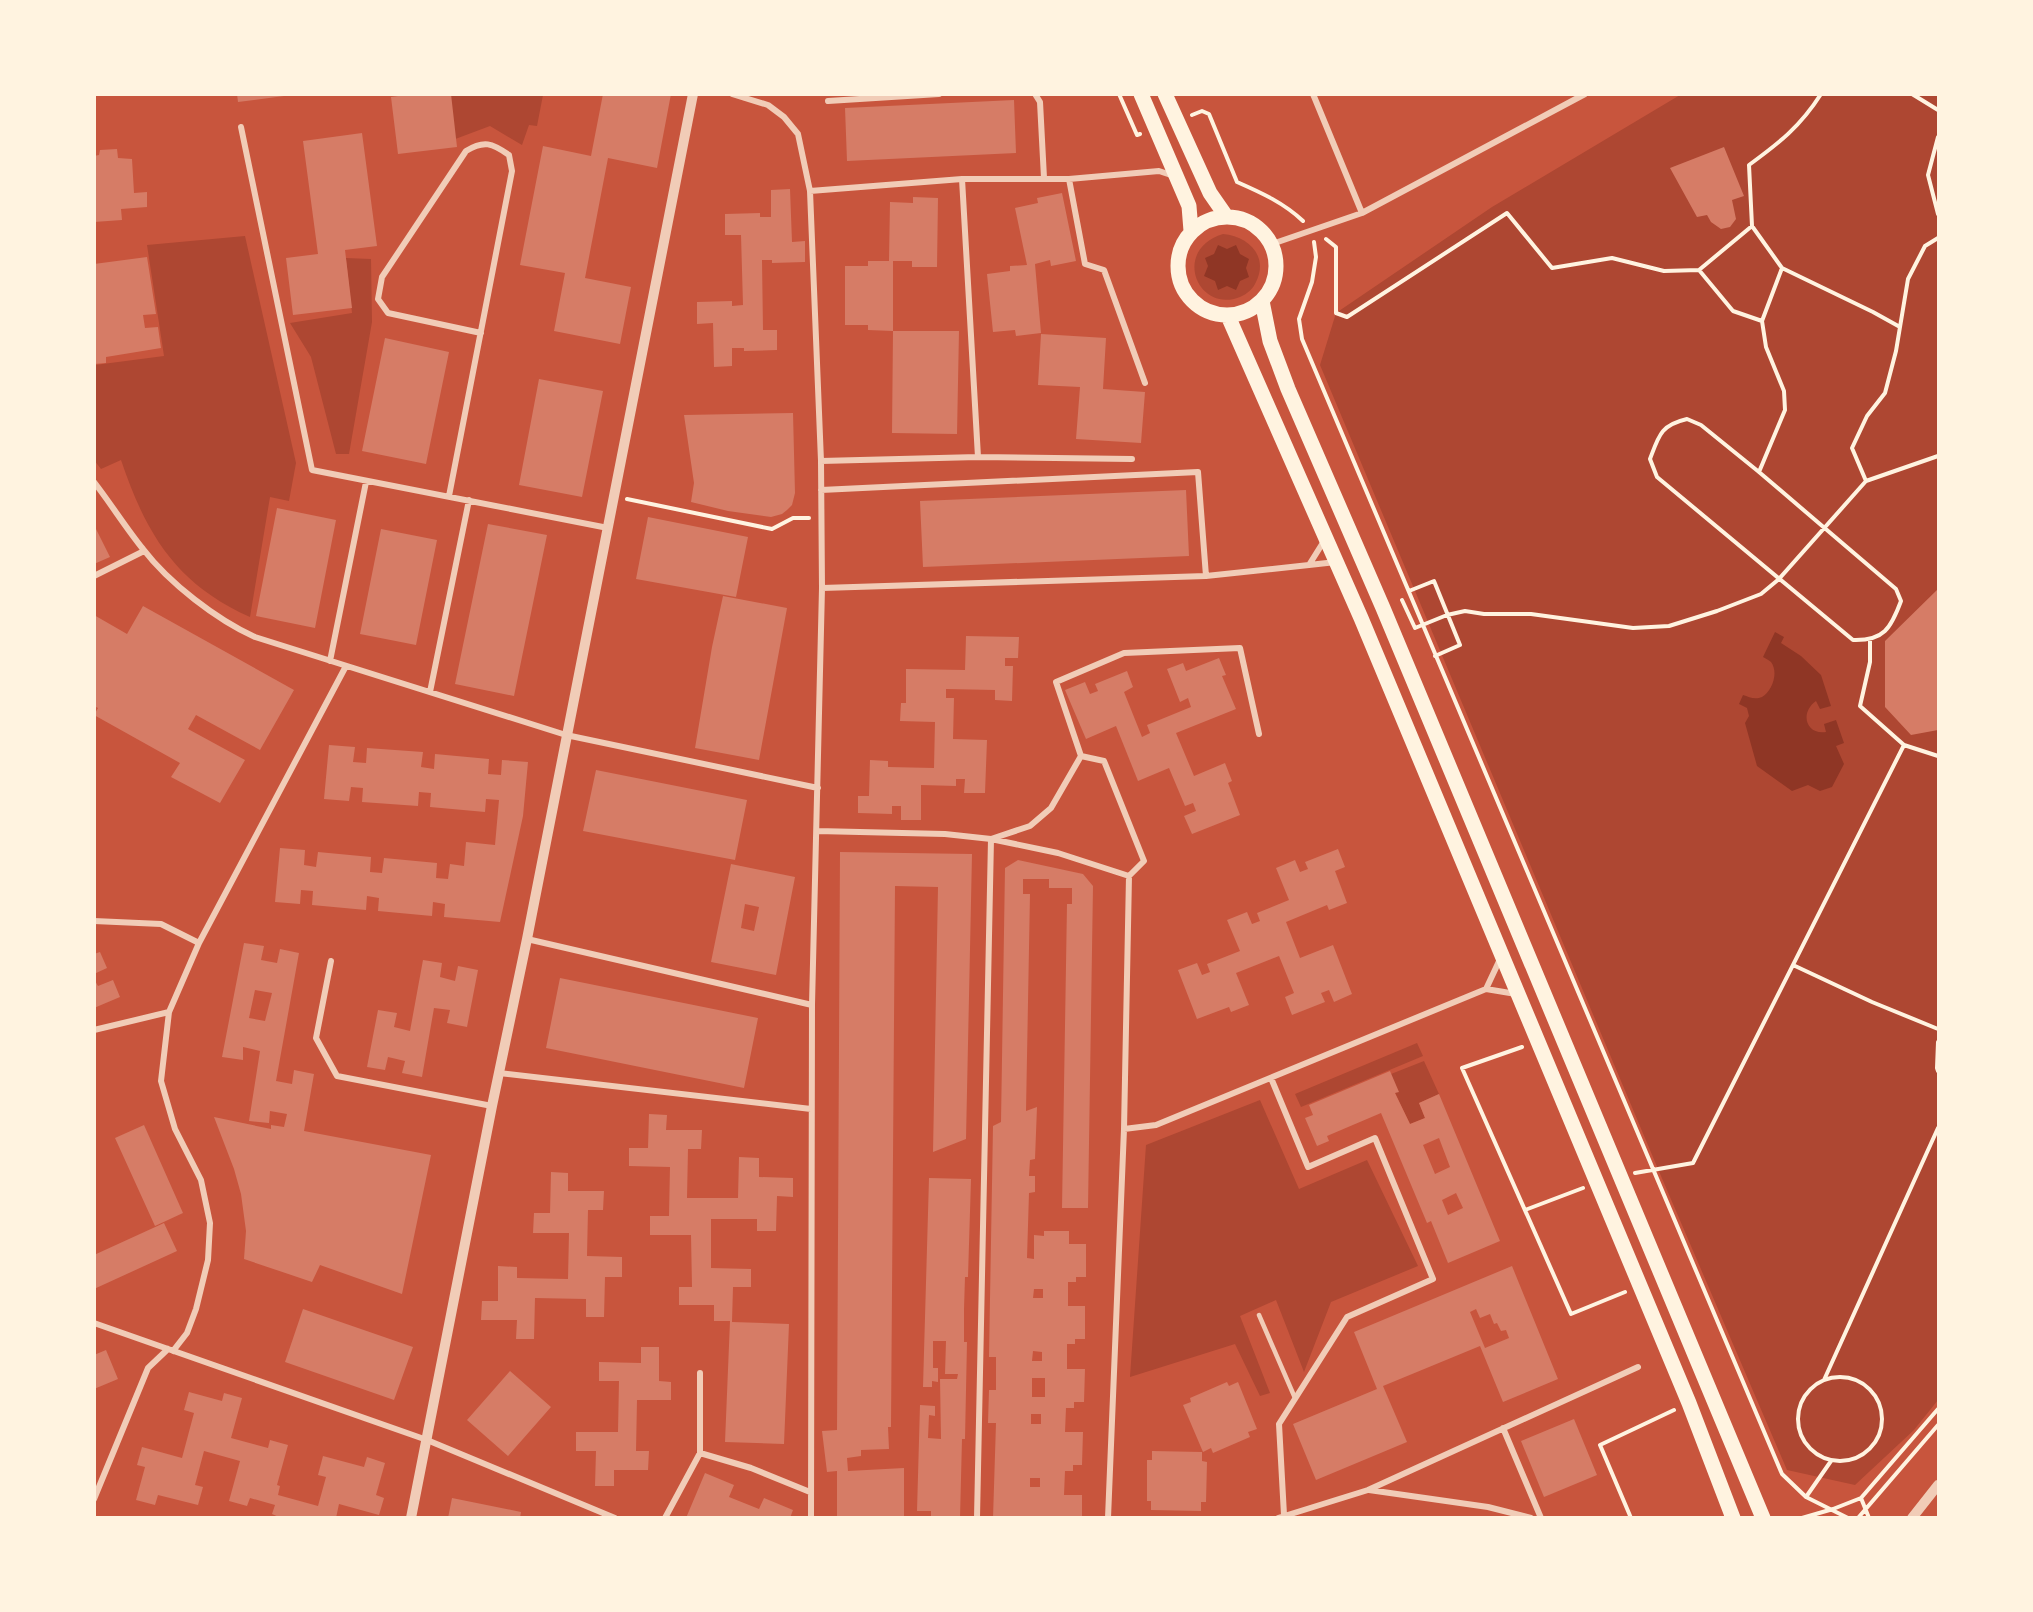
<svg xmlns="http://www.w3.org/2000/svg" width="2033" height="1612" font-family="Jost,sans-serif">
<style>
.green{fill:#ae4732}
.water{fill:#8f3625}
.building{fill:#d67c66;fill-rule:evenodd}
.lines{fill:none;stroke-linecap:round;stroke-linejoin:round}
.path{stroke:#fff3e0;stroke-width:4}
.service{stroke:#f1ccb7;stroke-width:4.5}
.minor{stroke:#f1ccb7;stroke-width:6}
.tertiary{stroke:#f1ccb7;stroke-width:10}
.primary{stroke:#fff3e0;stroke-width:15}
</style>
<rect width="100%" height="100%" fill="#c8553d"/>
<path class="green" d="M444 95H543L537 126 529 125 522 145 490 126 450 141Z
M1680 95H1938V1400L1914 1430 1855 1485 1787 1470 1658 1169 1320 365 1336 313 1492 207Z
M1223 234C1248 236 1269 256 1256 282 1253 289 1247 294 1240 297 1198 314 1171 250 1223 234Z
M245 236 296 463 289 501 270 497 250 617C176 584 146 534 121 460L101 469 94 460 95 365 164 356 147 245Z
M346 258 371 259 372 322 349 454H336L311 357 290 323 352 313Z
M1417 1043 1423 1056 1301 1107 1295 1094Z
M1424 1061 1439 1094 1419 1103 1425 1118 1410 1124 1395 1093 1391 1074Z
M1260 1100 1299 1189 1367 1160 1418 1266 1331 1302 1304 1372 1276 1300 1240 1316 1270 1393 1260 1396 1235 1344 1130 1377 1146 1145Z"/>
<path class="water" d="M1218 245 1227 249 1236 245 1240 254 1249 259 1246 268 1249 277 1240 281 1236 290 1227 286 1218 290 1215 281 1204 276 1208 266 1205 258 1214 254Z
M1775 632 1784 637 1781 643 1801 656 1821 675 1831 706 1820 709 1816 701C1800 712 1805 735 1826 732L1824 724 1836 720 1844 743 1836 746 1844 764 1832 787 1820 791 1808 785 1792 791 1757 766 1745 723 1749 716 1747 708 1739 704 1743 695C1749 697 1755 700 1762 697 1772 691 1779 673 1771 662 1769 660 1766 659 1763 657Z"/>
<path class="building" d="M237 94H284V96L238 102Z
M412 94H451L457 147 398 154 391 97Z
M603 94H671L657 168 608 158 585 278 631 287 620 344 554 331 565 273 520 265 543 146 591 156Z
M1014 100 1016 153 847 161 845 108Z
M362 133 377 246 345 250 352 308 293 315 286 258 318 254 303 141Z
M1724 147 1744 196 1732 200 1736 219 1730 227 1721 229 1711 222 1707 215 1697 217 1670 168Z
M117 149 118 158 132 159 134 193 147 192V207L121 209 122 220 94 222V156L99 155 100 150Z
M790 189 792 242 805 241V262L772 263V260H762L763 330H777V350L744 351V348H732V366L714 367 713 323 697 324V302L732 301V306L743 305 741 235H725V214L760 213V217H771V190Z
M1062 193 1076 261 1051 266 1050 260 1035 264 1041 333 1016 336 1015 330 993 332 987 274 1010 271V266L1027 265 1015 208 1038 203 1037 198Z
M913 197 938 198 937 267H912V261H893V331L868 330V325H845V266H868V261H889L890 202 913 203Z
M147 257 156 314 143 315 145 328 158 327 161 348 106 357V363L94 364V264Z
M893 331H959L957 434 892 433Z
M1041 334 1106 338 1103 389 1145 392 1141 443 1076 439 1080 387 1038 385Z
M385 338 449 352 426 464 362 451Z
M539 379 603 391 582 497 519 485Z
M793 413 795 493 792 505 787 510 782 514 771 517 728 511 691 502 694 483 684 415Z
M1186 490 1189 556 923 567 920 501Z
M277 508 336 520 315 628 256 616Z
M648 517 748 537 736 597 636 579Z
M488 524 547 535 514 696 455 684Z
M94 525 110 557 94 564Z
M381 529 437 540 416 645 360 634Z
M1938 589V730L1911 735 1885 707V641Z
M723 596 787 608 759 760 695 748 712 647Z
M143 606 294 690 260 750 196 715 188 729 245 760 220 803 171 777 180 763 94 715 98 708 94 706V615L127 634Z
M966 636 1019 637 1018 658H1005V666H1013L1012 701 995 700V690L946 689V698H954L953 739 987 740 985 793H964L965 779H956V786L921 785V820H901V806H892V814L858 813V796H869L870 760 888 761V767L934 768 935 722 900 721 901 703H906V669L965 670Z
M1219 658 1226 675 1222 676 1236 709 1176 733 1194 776 1225 763 1232 781 1228 783 1240 815 1192 834 1184 816 1196 811 1193 803 1185 806 1169 768 1138 781 1116 726 1086 739 1065 690 1085 682 1090 694 1098 691 1095 684 1127 671 1133 687 1124 692 1142 737 1150 733 1147 725 1191 707 1188 698 1180 702 1167 669 1183 663 1186 671Z
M329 745 355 747 353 762 366 763 367 748 423 752 421 767 434 769 435 754 489 759 488 774 501 775 502 760 528 762 523 816 500 922 444 917 445 904 433 902 432 916 378 911 379 898 367 896 366 910 312 905 313 891 301 890 300 904 275 902 280 848 305 850 304 865 316 867 318 852 371 857 370 872 382 873 384 858 437 863 436 878 448 879 450 864 464 866 466 842 495 845 499 800 486 799 485 812 430 807 431 793 419 792 418 806 362 802 363 788 351 787 349 801 324 799Z
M596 770 747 800 735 860 583 831Z
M1338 849 1345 867 1335 871 1347 903 1329 910 1327 905 1286 922 1300 958 1333 945 1352 994 1334 1002 1329 990 1321 993 1325 1002 1292 1015 1285 997 1294 993 1279 956 1236 973 1249 1005 1231 1012 1229 1007 1197 1019 1178 970 1197 963 1202 975 1210 972 1207 964 1240 951 1227 920 1247 912 1252 924 1260 921 1257 913 1289 900 1276 868 1295 860 1300 872 1308 869 1305 862Z
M840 852 972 854 966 1139 933 1152 938 887 895 886 891 1427H888L889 1449 861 1450V1456L847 1458 848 1471 904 1468V1518H837V1471L827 1472 822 1431 837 1430Z
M1018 860 1083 874 1093 886 1088 1208H1062L1067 904H1072V888H1049V879H1023V894H1030L1026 1111 1037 1107 1035 1159 1030 1160 1029 1176H1035V1192L1029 1193 1027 1258 1034 1259V1235L1044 1236V1231H1069V1244H1086V1277H1076V1282H1068V1306H1085V1339H1075V1344H1067V1369H1085L1084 1402H1074V1408H1066L1065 1432H1083L1082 1465H1073V1471H1065L1064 1495H1082V1518H993L996 1423H988L989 1390H996V1357H989L993 1126 1001 1122 1005 868ZM1034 1289H1043V1298H1033ZM1033 1351 1042 1352V1361H1032ZM1032 1378H1045V1397H1032ZM1031 1414H1041V1424H1031ZM1030 1478H1040V1487H1030Z
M731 864 795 877 776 975 711 962ZM745 904 759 907 754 931 741 928Z
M244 943 264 946 261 960 277 963 280 949 299 953 276 1081 292 1084 294 1070 314 1074 304 1131 431 1155 402 1294 320 1265 312 1282 244 1259 246 1231 241 1194 234 1169 214 1117 271 1129V1125L284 1127 287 1114 270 1111 269 1123 249 1121 260 1051 243 1047V1060L222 1057ZM255 990 272 993 265 1021 249 1018Z
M100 952 107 968 94 974V954Z
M423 960 442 963 440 977 455 981 458 966 478 970 467 1027 447 1023 450 1010 434 1008 422 1077 402 1073 405 1061 388 1057 385 1070 367 1067 378 1010 397 1013 394 1027 410 1031Z
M560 978 758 1018 744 1088 546 1048Z
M94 979 98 986 113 980 120 997 94 1008Z
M1390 1071 1399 1092 1395 1093 1410 1124 1425 1118 1419 1103 1439 1094 1500 1241 1448 1263 1431 1221 1427 1223 1381 1113 1327 1136 1329 1141 1317 1146 1305 1118 1313 1115 1309 1105ZM1439 1138 1450 1167 1435 1174 1423 1145ZM1456 1193 1463 1208 1448 1215 1442 1200Z
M649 1114 667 1115 666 1130H702L701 1149H688L687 1198H738L739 1157 759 1158V1177L793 1178V1197L777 1196 776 1231H757V1219H711V1268L751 1269V1287H733L732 1322 789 1324 784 1444 725 1442 730 1321H714V1305H679V1287H692L691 1235H650V1216H669L670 1167 629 1166V1148H648Z
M144 1125 183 1213 155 1226 115 1138Z
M551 1172 568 1173V1191H604L603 1210H588L587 1256 622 1257V1277H605L604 1317H586V1299L535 1298 534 1339H516L517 1320H481L482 1301H498V1266L517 1267V1278L568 1279 569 1233H533L534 1213H550Z
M929 1178 971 1179 968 1277H965L964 1309V1342H967L965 1439H962L960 1518H931V1511H917L920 1405 935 1406V1416L929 1415 928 1438 941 1439 940 1379H957L958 1374H945L946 1341H933V1368H938V1382L932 1381V1387H923Z
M164 1223 177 1251 94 1289V1255Z
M1512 1266 1558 1379 1503 1402 1480 1346 1383 1386 1407 1442 1316 1480 1293 1424 1377 1389 1354 1332ZM1476 1309 1480 1318 1490 1314 1494 1324 1497 1323 1501 1331 1506 1330 1509 1338 1485 1348 1470 1312Z
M303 1309 413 1347 394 1400 285 1362Z
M641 1347H659V1381L671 1382V1400H637L636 1451H649L648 1470H614V1486H595L596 1451H576V1432H618L619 1381H599V1362L641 1363Z
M106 1350 118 1379 94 1389V1355Z
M510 1371 551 1407 508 1456 467 1420Z
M1227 1382 1229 1386 1238 1382 1257 1429 1248 1432 1250 1437 1213 1453 1211 1448 1203 1452 1183 1405 1191 1402 1190 1398Z
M189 1392 222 1401 224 1393 242 1398 231 1438 268 1448 270 1440 288 1445 277 1485 280 1486 278 1495 318 1506 326 1477 318 1475 323 1456 364 1467 367 1457 385 1463 376 1495 384 1498 379 1515 339 1504 336 1518H281L272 1514 275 1505 250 1498 247 1506 229 1501 240 1461 204 1451 195 1485 203 1487 198 1505 158 1495 155 1505 136 1500 145 1467 137 1465 142 1447 182 1458 194 1413 184 1410Z
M1574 1419 1597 1475 1544 1497 1521 1441Z
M1152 1451 1202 1452V1461L1207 1462 1206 1502H1201V1511L1151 1510V1501H1147V1460H1152Z
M705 1473 734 1485 729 1497 759 1509 764 1498 793 1510 790 1518H686Z
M452 1498 521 1512 520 1518H448Z"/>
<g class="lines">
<path class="path" d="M1119 94 1137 135 1140 134
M1821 94C1800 127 1779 143 1749 165L1752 226 1699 270 1733 311 1762 321 1782 268 1873 312 1900 327
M1912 94 1938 110
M1192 115 1202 111 1209 114 1237 182C1262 193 1284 203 1303 221
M1938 137 1928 175 1938 214
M1752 226 1782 268
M1326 239 1336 247V313L1347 317 1507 213 1552 268 1612 258 1664 271 1699 270
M1314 242 1316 257 1312 282 1299 319 1302 339 1782 1474 1806 1497 1848 1518
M1687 419 1701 425 1759 472 1896 589 1901 601C1891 628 1884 641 1853 640L1657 477 1650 459C1659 435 1661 425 1687 419Z
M1759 472 1785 410 1784 391 1766 347 1762 321
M1866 481 1852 448 1867 416 1885 393 1896 351 1908 279 1925 246 1938 238
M627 499 772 529 793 518H809
M1409 591 1434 581 1460 645 1435 656
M1402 600 1415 628 1447 615 1465 611 1484 614H1531L1633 628 1669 626 1717 611 1761 594 1779 579 1866 481 1938 456
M1904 745 1938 756
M1793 965 1872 1002 1938 1029
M1938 1042 1937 1068 1938 1071
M1522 1047 1462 1068 1571 1314 1625 1292
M1635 1173 1693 1163 1904 745 1860 706 1870 662V641
M1525 1210 1583 1188
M1798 1419a42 42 0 1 1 84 0a42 42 0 1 1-84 0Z
M1824 1380 1938 1128
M1806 1497 1831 1461
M1861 1498 1869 1518
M1631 1518 1600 1445 1674 1410
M1802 1518 1833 1509 1861 1498 1938 1409
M1858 1518 1938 1425"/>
<path class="service" d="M1259 1315 1295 1398"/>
<path class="minor" d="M732 94 768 105 784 117 798 134 810 191 821 461 822 588 812 1005 811 1518
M1035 94 1040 102 1044 178
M1313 94 1362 213
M828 101 939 94
M241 127 312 470 608 528
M962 179 978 457
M1069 179 1085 264 1104 270 1145 383
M810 191 962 179H1069L1159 171 1174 176
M1272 244 1362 213 1585 94
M821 461 978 457 1132 459
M94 482C111 504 126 528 143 549 169 583 217 620 255 637L566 735 818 788
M821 490 1198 472 1206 576
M449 496 512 171 509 155C492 143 484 140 466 151L382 277 378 299 388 313 481 333
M1324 541 1309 565 1336 562
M94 576 144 551
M822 588 1206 576 1309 565
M330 661 366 482
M430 692 469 500
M817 831 945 834 991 839 1058 853 1129 876
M1129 876 1144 861 1104 761 1081 756 1056 682 1124 653 1240 648 1259 734
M94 921 161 924 199 943
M527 939 812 1005
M331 961 316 1038 337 1076 492 1106
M1486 989 1501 957
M94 1030 169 1012
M499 1073 811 1109
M1271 1078 1308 1167 1375 1138 1433 1279 1347 1317 1279 1424 1284 1515
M1124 1129 1156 1125 1486 989 1516 994
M94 1323 427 1440 615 1518
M173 1351 187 1333 196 1309 208 1260 210 1223 201 1180 175 1129 161 1081 169 1012 199 943 346 666
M1503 1428 1541 1518
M700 1453V1373
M1369 1490 1488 1507 1531 1518
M94 1499 148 1368 168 1349
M665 1518 700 1453 751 1468 810 1492
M977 1518 991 839 1030 826 1051 808 1081 756
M1108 1518 1124 1129 1129 876
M1278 1518 1368 1490 1638 1367"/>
<path class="tertiary" d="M411 1518 492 1106 527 939 693 94
M1912 1518 1938 1485"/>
<path class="primary" d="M1141 94 1189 206 1191 231
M1165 94 1210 193 1226 216
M1178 266a49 49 0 1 1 98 0a49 49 0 1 1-98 0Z
M1262 301 1270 341 1288 389 1383 608 1763 1518
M1228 316 1361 618 1689 1403 1733 1518"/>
</g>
<rect width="2033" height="1612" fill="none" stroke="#fff3e0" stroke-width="192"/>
</svg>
